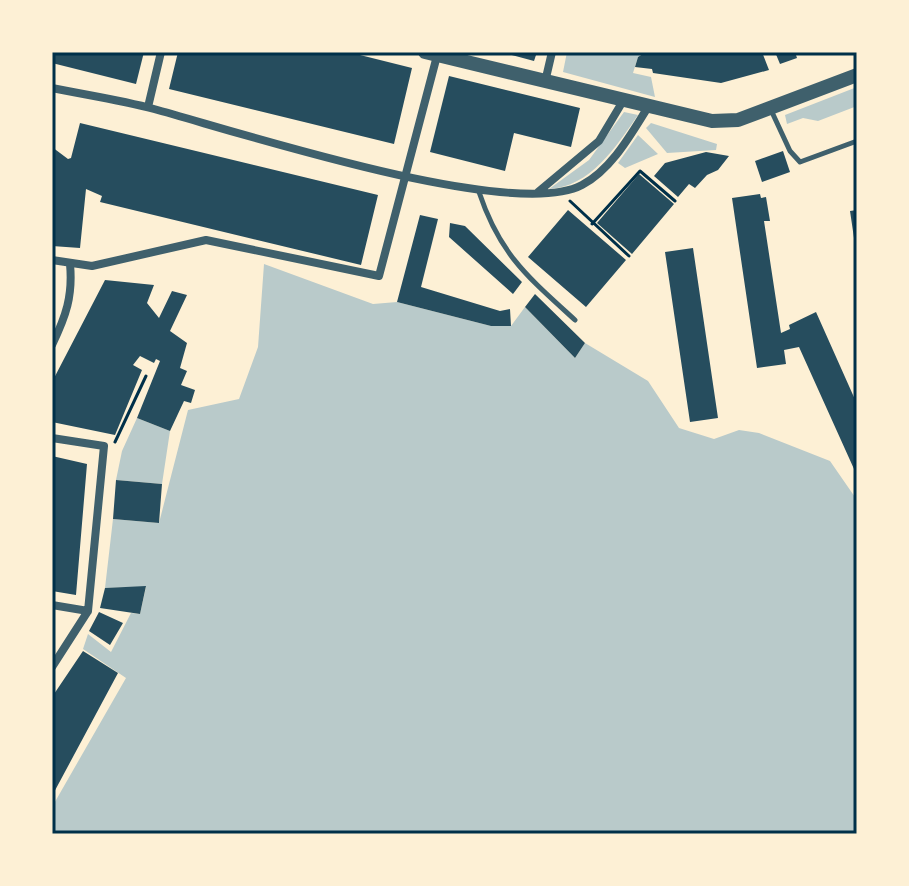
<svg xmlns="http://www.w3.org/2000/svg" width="909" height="886" font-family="'Roboto Condensed',sans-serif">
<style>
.green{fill:#b9caca}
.building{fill:#264d5e}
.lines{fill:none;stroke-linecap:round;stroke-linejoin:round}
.path{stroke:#003049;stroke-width:3}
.service{stroke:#3f606c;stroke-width:5}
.minor{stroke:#3f606c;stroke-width:8}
.tertiary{stroke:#3f606c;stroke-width:14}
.neatline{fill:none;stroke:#003049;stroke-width:3}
</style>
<rect width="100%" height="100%" fill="#fdf0d5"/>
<path class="green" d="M567 52H646L638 57 633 73 651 77 655 97 563 72Z
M857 87V106L818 121 803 118 787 124 785 115Z
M624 112 638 115C616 147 590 187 549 189L589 160Z
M651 123 717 144 716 150 667 153 646 128Z
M638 135 658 154 625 168 618 163Z
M264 264 373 304 397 302 491 326H511L525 307 575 358 585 343 648 381 679 428 714 439 739 430 759 433 830 461 857 500V834H52V807L126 678 83 649 88 634 111 652 131 613 140 614 146 587 105 588 113 519 159 523 188 410 239 399 258 347Z
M137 418 170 431 162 484 116 480 122 451Z"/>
<path class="building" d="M52 52H144L136 84 52 63Z
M178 52H348L412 68 394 144 169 89Z
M501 52H537L534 61Z
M646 52H762L769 70 721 83 653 73 652 69 635 67 638 57Z
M775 52H795L797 58 780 64Z
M449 76 580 108 571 147 514 133 505 171 430 152Z
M80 123 378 195 361 265 100 202 102 196 86 189 80 248 52 246V147L68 159 71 158Z
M783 151 790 172 762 182 755 161Z
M706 152 729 156 718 170 707 175 695 188 689 184 678 197 654 176 665 163Z
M639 174 674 204 632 254 597 223Z
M760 194 761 198 766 197 770 221H764L781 333 790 329 789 325 816 312 857 404V468L854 469 799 347 784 350 786 364 757 368 732 198Z
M568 210 626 260 586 307 528 257Z
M857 210V238H854L850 211Z
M420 215 438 219 421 287 500 311 510 309 511 326H491L397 302Z
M450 223 465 226 522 282 513 294 449 237Z
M693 248 718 418 690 422 665 252Z
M105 280 154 285 147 303 159 318 172 291 187 295 170 331 187 343 180 368 187 371 181 385 195 390 191 403 184 401 170 431 137 418 160 361 156 359 154 363 140 356 133 365 142 370 115 435 52 422V382Z
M535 294 585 343 575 358 525 307Z
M52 456 87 464 76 595 52 591Z
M116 480 162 484 159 523 113 519Z
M146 586 140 614 100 608 105 588Z
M99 612 123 623 110 645 89 631Z
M83 651 118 673 52 796V697Z"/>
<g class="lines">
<path class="path" d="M570 201 629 256
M592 224 640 171 675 201
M115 442 146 376"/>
<path class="service" d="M771 110 790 151 800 162 857 141
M479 192C500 255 528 277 575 320"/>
<path class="minor" d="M545 82 552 52
M52 88C86 95 120 100 154 109 236 131 513 222 582 185 612 169 631 134 648 107
M148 107 161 52
M538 192 599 141 623 101
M52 260 92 266 206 240 379 276 438 52
M52 345C66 316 73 296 70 264
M52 438 104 446 88 611 52 667
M52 605 88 611"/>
<path class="tertiary" d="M425 52 712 121 738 120 857 75"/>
</g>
<rect width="909" height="886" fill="none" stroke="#fdf0d5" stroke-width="108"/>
<rect x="54" y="54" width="801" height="778" class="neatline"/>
</svg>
